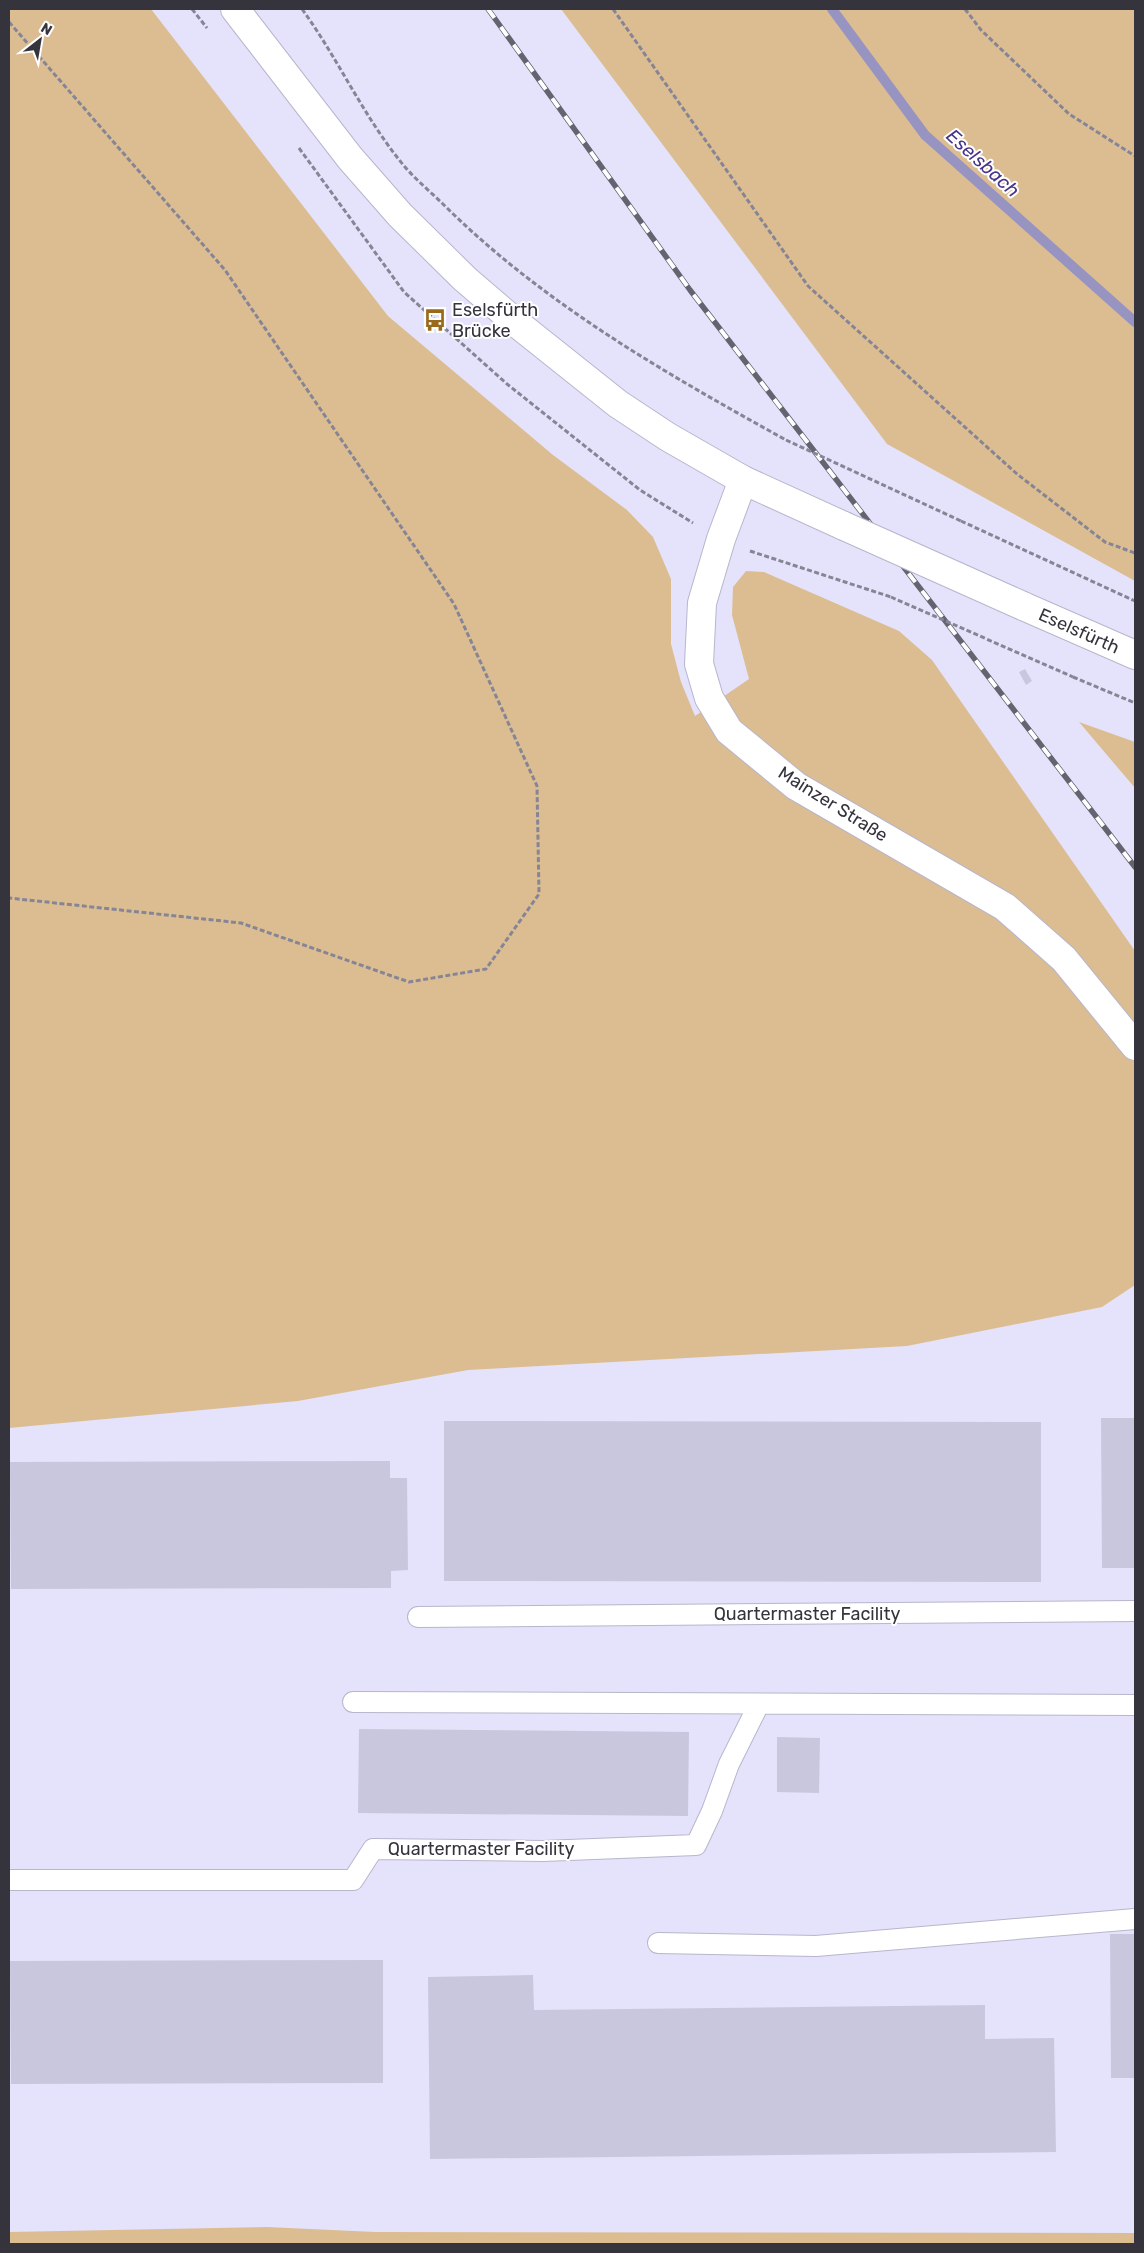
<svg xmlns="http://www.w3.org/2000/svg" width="1144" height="2253" font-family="Rubik,sans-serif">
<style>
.green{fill:#dcbd92}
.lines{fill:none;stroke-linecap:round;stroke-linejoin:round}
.stream{stroke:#9894c2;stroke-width:10}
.building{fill:#c9c7de}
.service-casing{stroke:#b7b6cc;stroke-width:22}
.minor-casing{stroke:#b7b6cc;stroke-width:30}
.secondary-casing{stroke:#b7b6cc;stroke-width:30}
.path{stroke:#868595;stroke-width:3;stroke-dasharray:5 2.5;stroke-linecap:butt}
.service{stroke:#fff;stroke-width:20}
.minor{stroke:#fff;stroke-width:28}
.secondary{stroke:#fff;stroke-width:28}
.rail-casing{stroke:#646370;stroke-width:5.5}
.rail{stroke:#fff;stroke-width:4;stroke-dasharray:11;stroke-linecap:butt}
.secondary-bridge-casing{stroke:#b7b6cc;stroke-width:30;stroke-linecap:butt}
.path-bridge{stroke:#868595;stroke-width:3;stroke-dasharray:5 2.5;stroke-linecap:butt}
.secondary-bridge{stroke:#fff;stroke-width:28}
.labels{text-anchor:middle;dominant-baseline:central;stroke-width:4;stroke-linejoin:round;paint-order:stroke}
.poi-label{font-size:18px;fill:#35343d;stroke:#fff;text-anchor:start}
.street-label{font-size:18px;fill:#35343d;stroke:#fff}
.water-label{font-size:19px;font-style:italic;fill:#46348b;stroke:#fff}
</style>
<rect width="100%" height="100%" fill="#e4e3fb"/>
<path class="green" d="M9 9H151L388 316 553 455 627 510 653 537 671 579V644L681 682 695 716 749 679 732 615 733 587 746 571 764 572 899 631 932 660 1135 951V1285L1102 1307 907 1346 468 1370 298 1401 9 1428Z
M561 9H1135V581L887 444Z
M1079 722 1135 742V788Z
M267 2227 375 2232 1135 2233V2244H9V2232Z"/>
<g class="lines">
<path class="stream" d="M832 9 925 135 1135 322"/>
</g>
<path class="building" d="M1025 669 1032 681 1026 685 1019 672Z
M1101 1418H1135V1568H1102Z
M444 1421 1041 1422V1582L444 1581Z
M390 1461V1478H407L408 1570 391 1571V1588L11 1589 10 1462Z
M359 1729 689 1732 688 1816 358 1813Z
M777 1737 820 1738 819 1793 777 1792Z
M1110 1934H1135V2078H1111Z
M383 1960V2083L11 2084 10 1961Z
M533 1975 534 2010 985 2005V2039L1054 2038 1056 2152 430 2159 428 1977Z"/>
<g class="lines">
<defs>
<path id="service" d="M418 1617 1135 1611
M353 1702 1135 1705
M9 1880H353L373 1849 543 1851 696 1845 712 1811 729 1764 759 1704
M658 1943 816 1946 1135 1919"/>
<path id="minor" d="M743 480 721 539 702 603 699 664 709 698 729 731 796 786 1005 907 1064 959 1135 1046"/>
<path id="secondary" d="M235 9 350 158 400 215 465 279 515 322 618 404 668 437 743 480 844 526
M1023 606 1135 655"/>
</defs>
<use href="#service" class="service-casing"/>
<use href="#minor" class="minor-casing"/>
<use href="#secondary" class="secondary-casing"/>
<path class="path" d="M192 9 207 28
M302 9C339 60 364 118 405 167 417 181 432 193 445 206 544 304 665 373 786 440
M613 9 808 286 1017 474 1105 542 1135 553
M965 9 981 30 1069 114 1135 156
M9 22 225 270 454 604 537 786 539 894 486 969 409 982 241 923 9 898
M299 148 404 292 507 384 640 490 693 523
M961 521 1135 601
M750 551 891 597
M1073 677 1135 703"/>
<use href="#service" class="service"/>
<use href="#minor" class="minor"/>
<use href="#secondary" class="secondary"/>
<defs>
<path id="rail" d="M488 9 690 290 1135 867"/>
</defs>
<use href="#rail" class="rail-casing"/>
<use href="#rail" class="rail"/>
<defs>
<path id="secondary-bridge" d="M844 526 1023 606"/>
</defs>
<use href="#secondary-bridge" class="secondary-bridge-casing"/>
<path class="path-bridge" d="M786 440 961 521
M891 597 1073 677"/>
<use href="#secondary-bridge" class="secondary-bridge"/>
</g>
<defs>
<symbol id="bus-bare" viewBox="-9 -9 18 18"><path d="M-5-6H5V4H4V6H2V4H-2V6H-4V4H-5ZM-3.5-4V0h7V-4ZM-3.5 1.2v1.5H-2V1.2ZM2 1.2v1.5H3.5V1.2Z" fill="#996a1b" stroke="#fff" stroke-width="2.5" paint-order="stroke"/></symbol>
</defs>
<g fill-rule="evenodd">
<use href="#bus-bare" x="419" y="304" width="32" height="32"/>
</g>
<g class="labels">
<g class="poi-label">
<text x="452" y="310">Eselsfürth<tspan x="452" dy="21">Brücke</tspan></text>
</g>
<g class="street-label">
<text transform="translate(1079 631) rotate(24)">Eselsfürth</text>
<text transform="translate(833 804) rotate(32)">Mainzer Straße</text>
<text x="807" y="1614">Quartermaster Facility</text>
<text x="481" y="1849">Quartermaster Facility</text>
</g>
<g class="water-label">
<text transform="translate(983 163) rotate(42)">Eselsbach</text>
</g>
</g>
<rect width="1144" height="2253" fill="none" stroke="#35343d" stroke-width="20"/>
<g transform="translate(40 40) rotate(31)" stroke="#ffffff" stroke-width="4" paint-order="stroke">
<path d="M0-4L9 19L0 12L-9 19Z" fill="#35343d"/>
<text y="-8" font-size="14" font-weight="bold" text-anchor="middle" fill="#35343d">N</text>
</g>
</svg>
